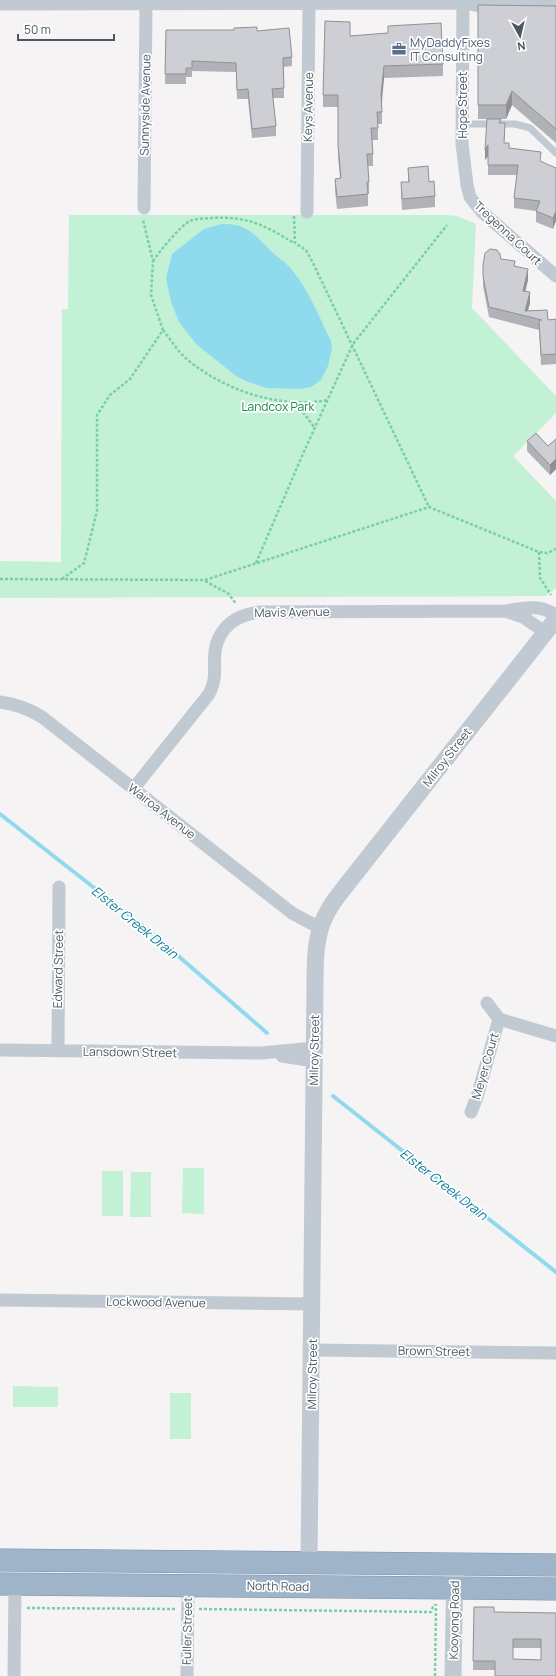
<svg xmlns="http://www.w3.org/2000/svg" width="556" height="1676" font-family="Manrope,sans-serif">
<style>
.green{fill:#c3f1d5}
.water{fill:#90daee}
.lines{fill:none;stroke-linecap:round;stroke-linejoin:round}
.stream{stroke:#90daee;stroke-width:4}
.trunk-casing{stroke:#7690ad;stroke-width:23}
.path{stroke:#7ad0a6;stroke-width:2.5;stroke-dasharray:3 2;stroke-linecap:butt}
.service{stroke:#c1cad2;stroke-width:7}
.minor{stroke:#c1cad2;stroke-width:13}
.tertiary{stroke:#c1cad2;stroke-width:17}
.trunk{stroke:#9fb4c9;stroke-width:22}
.wall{fill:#b0b2b7;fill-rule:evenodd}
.shaded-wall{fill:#909195}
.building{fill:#cdcfd5;stroke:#909195;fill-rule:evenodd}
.labels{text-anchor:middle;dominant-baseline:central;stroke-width:3.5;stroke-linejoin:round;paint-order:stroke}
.service-label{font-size:12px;fill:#4e5e75;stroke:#fff;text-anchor:start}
.street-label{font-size:12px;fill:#4a5661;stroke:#fff}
.park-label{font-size:12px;fill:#17864f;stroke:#fff}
.water-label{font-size:13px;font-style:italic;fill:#0c7c9b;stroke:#fff}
</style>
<rect width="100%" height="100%" fill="#f5f3f3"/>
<path class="green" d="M69 215H447L457 216 476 224 472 308 556 396V413L513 456 556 501V588L546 596 0 598V561L61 562 62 309H68Z
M183 1168H204V1214L182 1213Z
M102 1171H123V1216H102Z
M131 1172H151V1217H130Z
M13 1386 58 1387V1407H13Z
M170 1393H191V1439H170Z"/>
<path class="water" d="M222 224C247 223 255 235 271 251 278 258 287 263 292 270 309 290 319 317 331 341L332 349 328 366 321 380 311 387 301 389 267 388 248 382 236 376 196 344 179 322 171 302 166 278 172 254 204 229Z"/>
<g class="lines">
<path class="stream" d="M0 814 153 934 267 1033
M333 1096 556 1272"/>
<defs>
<path id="trunk" d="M0 1560 556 1565
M0 1584 556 1589"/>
</defs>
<use href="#trunk" class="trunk-casing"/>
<path class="path" d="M294 216 295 243 306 250 313 263 429 507
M153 261C159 252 181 225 190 221 196 218 204 219 211 218 248 216 264 225 294 243
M163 330C171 340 178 352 188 360 225 391 281 409 328 400
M297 404 315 428
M539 552 540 578 551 595
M256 563 302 456 353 344 447 225
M0 579 205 580 429 507 539 552 547 553 556 549
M62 579 84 563 97 511V415L110 395 130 379 163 330 151 295 153 261 143 220
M205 581 229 594 236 604
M27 1608 176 1609
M199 1609 431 1612 434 1604
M435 1676 436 1604"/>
<path class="service" d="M462 124H515L530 128 556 153"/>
<path class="minor" d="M463 1 462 144 467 185 470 197 482 212 556 276
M144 208 146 2
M307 212 309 1
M508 612 523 617 545 632
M0 702C15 704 29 709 42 717L292 913 320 928
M134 788 209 694C218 677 213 668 215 651 219 626 238 614 261 612L506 611C525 608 539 604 556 615
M487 1003 499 1019 556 1036
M0 1050 261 1053 314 1048
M58 1051 59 887
M282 1056 314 1061
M471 1112 477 1097 499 1019
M0 1300 312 1304
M312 1350 556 1353
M14 1676 15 1584
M187 1676 188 1585"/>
<path class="tertiary" d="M0 2 463 1 486 5 556 6
M309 1563 315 984C315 959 315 933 328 911 332 903 338 896 344 888L556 619
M453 1676 455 1564"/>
<use href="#trunk" class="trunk"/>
</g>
<path class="wall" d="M478 5 556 6V143L512 105 506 119H501V123L505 133 504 143 509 148 556 168 553 229 536 222V211L514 208V198L517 175H488V156L485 160 487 119H478Z
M388 26 443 64V76L384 78 382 104V124H378V140H372L373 154V166H368L369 182V194H368V206L337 209 335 191V179L340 178 338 157V107H323V95L350 36 388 33Z
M166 30 257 31 292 57V66L284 67V98H273L276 126V136L252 138 248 99H237L236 72 192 71V77H186V84H165Z
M408 168 429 182 435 196V207L402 210 401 194V182H408Z
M501 259 515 266 528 280 525 291 530 303 528 311 548 320 556 319V364L541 365 539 330 489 317 483 286V265Z
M556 439V469L550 475 527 451V441L548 446Z
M474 1607 494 1612 556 1613V1676L495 1670H473ZM513 1648H541V1660L513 1659Z"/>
<path class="shaded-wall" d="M384 66V78L381 106V94Z
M512 91V105L506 119V105Z
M488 145V156L485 160V150Z
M556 211V221L553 229V218Z
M528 269V280L523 301V291Z
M530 292V303L526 316 525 311Z
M556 459V469L550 475V465Z"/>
<path class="building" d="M478 5 556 6V129L512 91 506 105H478Z
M325 21 350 22V36L388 33V26L441 23 443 64 384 66 381 94 382 112H377L378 128H371L373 154H367L369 182H367L368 194 337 197 335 179 341 178 338 145V95H323Z
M257 27V31L289 28 292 57 283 58 284 88 272 89 276 126 252 129 248 89 237 90 236 63 192 61V68H186V74H165L166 30H234V28Z
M487 119H501L499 123H505L504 143H509V148L541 152 540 161 556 168V211L553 218 536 211 540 201 514 198 518 165H488V145L485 150Z
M428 166 429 182 434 181 435 196 402 199 401 182H409L408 168Z
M490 249 497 250 500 254 501 259 515 261 514 266 528 269 523 291 530 292 525 311 547 310 548 320 556 319V354L541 355 539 320H542L489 307 483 276V265L485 253Z
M536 433 548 446 556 439V459L550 465 527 441Z
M474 1607H494V1612L556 1613V1676H495V1661H473ZM513 1639H541V1660L513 1659Z"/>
<defs>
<symbol id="office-bare" viewBox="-9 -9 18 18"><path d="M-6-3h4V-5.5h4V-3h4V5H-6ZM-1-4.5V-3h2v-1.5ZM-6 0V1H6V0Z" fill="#5c6f8a" stroke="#fff" stroke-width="2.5" paint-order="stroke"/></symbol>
</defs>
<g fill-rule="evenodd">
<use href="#office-bare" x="389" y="39" width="20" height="20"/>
</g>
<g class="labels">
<g class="service-label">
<text x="410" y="42">MyDaddyFixes<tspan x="410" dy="14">IT Consulting</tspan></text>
</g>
<g class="street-label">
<text transform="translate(145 105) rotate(-89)">Sunnyside Avenue</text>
<text transform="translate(462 105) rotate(-90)">Hope Street</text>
<text transform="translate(308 107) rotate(-89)">Keys Avenue</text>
<text transform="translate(508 233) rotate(43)">Tregenna Court</text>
<text transform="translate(292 612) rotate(-1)">Mavis Avenue</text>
<text transform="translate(447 757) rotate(-52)">Milroy Street</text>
<text transform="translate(162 811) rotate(38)">Wairoa Avenue</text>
<text transform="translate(58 969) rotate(-89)">Edward Street</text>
<text transform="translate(314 1050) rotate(-89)">Milroy Street</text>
<text transform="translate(130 1052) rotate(1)">Lansdown Street</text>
<text transform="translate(485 1066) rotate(-74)">Meyer Court</text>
<text transform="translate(156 1302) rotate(1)">Lockwood Avenue</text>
<text transform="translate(434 1351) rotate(1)">Brown Street</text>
<text transform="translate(312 1374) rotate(-89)">Milroy Street</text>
<text transform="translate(278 1586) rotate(1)">North Road</text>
<text transform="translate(454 1620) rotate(-89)">Kooyong Road</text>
<text transform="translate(187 1631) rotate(-89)">Fuller Street</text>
</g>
<g class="park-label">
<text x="278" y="406">Landcox Park</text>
</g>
<g class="water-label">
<text transform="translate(135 922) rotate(39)">Elster Creek Drain</text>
<text transform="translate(444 1184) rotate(38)">Elster Creek Drain</text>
</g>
</g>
<g transform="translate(520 36) rotate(172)" stroke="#ffffff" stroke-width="3" paint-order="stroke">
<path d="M0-3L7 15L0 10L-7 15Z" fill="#4a5661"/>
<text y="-6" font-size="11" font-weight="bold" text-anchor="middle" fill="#4a5661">N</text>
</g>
<path d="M18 34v6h96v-6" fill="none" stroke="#4a5661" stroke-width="2"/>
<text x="24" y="34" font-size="12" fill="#4a5661" stroke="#ffffff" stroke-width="3" paint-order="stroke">50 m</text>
</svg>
